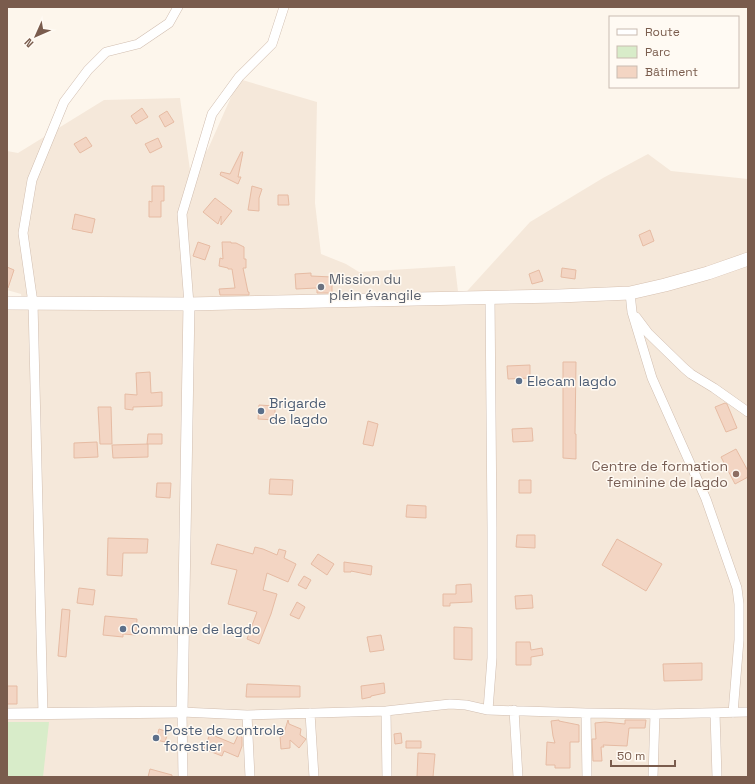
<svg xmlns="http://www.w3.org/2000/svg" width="755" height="784" font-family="'Space Grotesk',sans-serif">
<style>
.residential{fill:#f5e8da}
.green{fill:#d8ecc9}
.building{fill:#f3d5c3;stroke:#e6bba3}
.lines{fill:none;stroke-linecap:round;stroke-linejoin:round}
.minor-casing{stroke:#d1beb0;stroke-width:10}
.tertiary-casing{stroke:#d1beb0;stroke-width:12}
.secondary-casing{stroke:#d6c0b0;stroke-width:14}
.minor{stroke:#fff;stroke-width:9}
.tertiary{stroke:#fff;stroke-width:11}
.secondary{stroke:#fff;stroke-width:13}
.worship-dot{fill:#6b7280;stroke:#fffaf3;stroke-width:1.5}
.service-dot{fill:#5c6f8a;stroke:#fffaf3;stroke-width:1.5}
.education-dot{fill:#8d6e63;stroke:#fffaf3;stroke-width:1.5}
.labels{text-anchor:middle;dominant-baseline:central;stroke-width:3;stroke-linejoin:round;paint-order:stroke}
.worship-label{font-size:14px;fill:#5b616d;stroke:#fffaf3;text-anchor:start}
.service-label{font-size:14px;fill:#4e5e75;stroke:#fffaf3;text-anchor:start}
.education-label{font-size:14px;fill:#785e54;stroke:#fffaf3;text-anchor:end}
</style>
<rect width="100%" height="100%" fill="#fdf6ec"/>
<path class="residential" d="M239 79 317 102 315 203 321 254 346 264 359 272 455 266 459 300 530 222 603 178 648 154 671 171 748 179V777H7V309L23 308 21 294 7 290V151L18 153 104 100 180 98 190 170 208 149Z"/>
<path class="green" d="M7 722H49L43 777H7Z"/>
<path class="building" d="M142 108 148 117 136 124 131 116Z
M167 111 174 122 165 127 159 116Z
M86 137 92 146 80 153 74 144Z
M158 138 162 147 150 153 145 144Z
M241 152H243L238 177H241L238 184 220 175 221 172 230 174Z
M152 186H164V201H161V217H149V201L152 202Z
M252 186 262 189 259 198V211L248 210Z
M278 195H288L289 205H278Z
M215 198 232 211 221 225V216L218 224 203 212Z
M75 214 95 219 92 233 72 229Z
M650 230 654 241 643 246 639 235Z
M198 242 210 246 205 260 193 256Z
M222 242H231V243H236L244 247V259H246V268H243L248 292H249V295H220L219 289 235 288 232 269H228V268L219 266 220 258 223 259Z
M7 267 14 270 8 288 7 287Z
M562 268 576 270 575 279 561 277Z
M539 270 543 281 532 284 529 274Z
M311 273V276L332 277V293H317V288L296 289 295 274Z
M563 362H576L575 434H576V459L563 458Z
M530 365V378L508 379 507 366Z
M150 372 151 393 162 392V406L133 407V410L125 409V394L137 395 136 373Z
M725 403 727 404 737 428 726 432 715 407Z
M259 405 275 406V420L258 419Z
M98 407H111L112 444H100Z
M368 421 378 424 373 446 363 444Z
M532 428 533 441 513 442 512 429Z
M148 434H162V444H147Z
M97 442 98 457 74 458V443Z
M148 444V457L113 458 112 445Z
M736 449 748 471V477L735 484 721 457Z
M270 479 293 480 292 495 269 494Z
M519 480H531V493H519Z
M157 483H171L170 498 156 497Z
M407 505 426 506V518L406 517Z
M517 535H535V548L516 547Z
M108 538 148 539 147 553H123L122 576 107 575Z
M617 539 662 564 646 591 602 565Z
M217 544 253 554 255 547 263 549 277 555 279 549 286 551 284 558 296 564 288 582 267 573 263 590 277 594 271 614 259 644 247 639 257 612 228 604 237 570 211 564Z
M318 554 334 564 327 575 311 564Z
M344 562 372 566 371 575 351 571V572H344Z
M304 576 311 580 306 589 298 585Z
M471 584 472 602 450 603V606H443V594H456V585Z
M79 588 95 590 93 605 77 603Z
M532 595 533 608 516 609 515 596Z
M297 602 305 607 299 619 290 615Z
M62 609 70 610 66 657 58 656Z
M105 616 137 619 136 635 123 634V637L103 635Z
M454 627 472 628V660L454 659Z
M381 635 384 650 370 652 367 637Z
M516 642H530L531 650 542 648 543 655 531 657V665H516Z
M702 663V680L664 681 663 664Z
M384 683 385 693 371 696V697L362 699 361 686Z
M247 684 300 686V697H246Z
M7 686H17V704H7Z
M288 720 289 724 301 729 300 735 306 739 299 748 290 740V748L281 749 280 736H283Z
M559 720V721L579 725V742H570V768H555V765H546L547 742 555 743 553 736 551 721Z
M625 720H646L645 728H629L627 746 603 745 604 747H601L602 761H593L592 739H596L595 723 605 722 625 724Z
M159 729 168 732 165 742 156 740Z
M401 733 402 743 395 744 394 734Z
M210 734 234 744 238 735 242 737V746L238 757 224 751 222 756 204 749Z
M406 741H421V748H406Z
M418 753 435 754 433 777H417Z
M150 769 172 775V777H148Z"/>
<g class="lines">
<defs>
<path id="minor" d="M630 293 632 312 652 378 706 499 737 588 739 604V640L733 713
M189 304 182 214 212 114 239 77 272 44 284 7
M636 317 648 333 684 368 691 374 714 388 748 412
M488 710 492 658V527L490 297
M514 710 518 777
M386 711 387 777
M310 713 314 777
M586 713 587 777
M715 713 717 777
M43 714 33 303 23 233 32 180 64 102 88 70 106 52 138 44 169 23 178 7
M247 715 250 777
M183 777 182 712 247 715 386 711 450 704 466 705 488 710 586 713 655 714 748 712
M653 777 655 714"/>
<path id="tertiary" d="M7 714 182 712 189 304"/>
<path id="secondary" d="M7 303 189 304 559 296 630 293 665 285 708 273 748 259"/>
</defs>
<use href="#minor" class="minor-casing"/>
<use href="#tertiary" class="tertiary-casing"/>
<use href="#secondary" class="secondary-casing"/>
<use href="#minor" class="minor"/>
<use href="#tertiary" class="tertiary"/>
<use href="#secondary" class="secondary"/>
</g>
<circle class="worship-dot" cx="321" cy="287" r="4"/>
<g class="service-dot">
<circle cx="519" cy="381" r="4"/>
<circle cx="261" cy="411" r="4"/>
<circle cx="123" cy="629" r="4"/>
<circle cx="156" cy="738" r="4"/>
</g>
<circle class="education-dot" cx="736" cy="474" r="4"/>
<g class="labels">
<g class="worship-label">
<text x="329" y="279">Mission du<tspan x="329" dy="16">plein évangile</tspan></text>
</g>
<g class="service-label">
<text x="527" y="381">Elecam lagdo</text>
<text x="269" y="403">Brigarde<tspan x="269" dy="16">de lagdo</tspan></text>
<text x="131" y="629">Commune de lagdo</text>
<text x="164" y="730">Poste de controle<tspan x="164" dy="16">forestier</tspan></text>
</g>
<g class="education-label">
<text x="728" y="466">Centre de formation<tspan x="728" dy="16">feminine de lagdo</tspan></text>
</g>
</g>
<rect width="755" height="784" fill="none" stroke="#7a5c4d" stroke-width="16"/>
<rect x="609" y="16" width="130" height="72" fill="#fffaf3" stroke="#cabbb1"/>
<rect x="617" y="29" width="20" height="6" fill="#ffffff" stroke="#cabbb1"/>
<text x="645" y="36" font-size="12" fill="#7a5c4d">Route</text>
<rect x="617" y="46" width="20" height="12" fill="#d8ecc9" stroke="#cabbb1"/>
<text x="645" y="56" font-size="12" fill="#7a5c4d">Parc</text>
<rect x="617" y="66" width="20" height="12" fill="#f3d5c3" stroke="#cabbb1"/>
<text x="645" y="76" font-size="12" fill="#7a5c4d">Bâtiment</text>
<g transform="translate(36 36) rotate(225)" stroke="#fffaf3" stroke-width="3" paint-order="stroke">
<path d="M0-3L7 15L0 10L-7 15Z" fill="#7a5c4d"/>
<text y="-6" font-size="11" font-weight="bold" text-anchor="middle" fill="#7a5c4d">N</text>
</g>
<path d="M611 760v6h64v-6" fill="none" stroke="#7a5c4d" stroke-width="2"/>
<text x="617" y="760" font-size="12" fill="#7a5c4d" stroke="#fffaf3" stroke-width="3" paint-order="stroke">50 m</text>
</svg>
